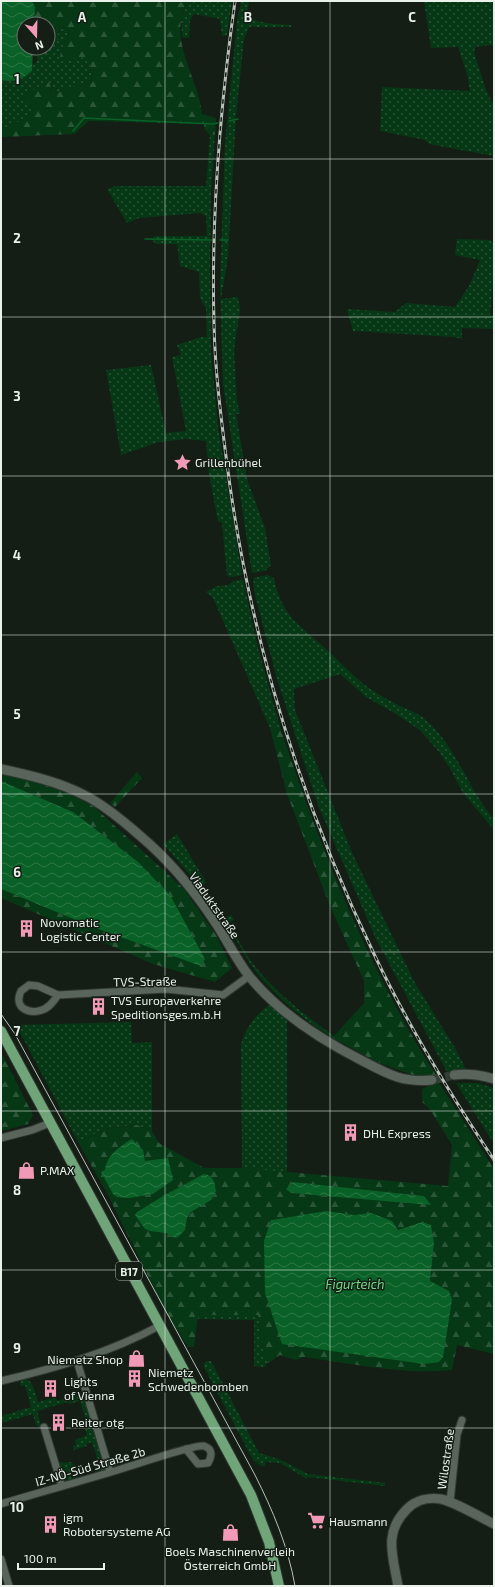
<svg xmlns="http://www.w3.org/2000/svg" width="495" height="1587" font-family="'Exo 2',sans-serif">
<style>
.grass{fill:url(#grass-dots)}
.forest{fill:url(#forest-firs);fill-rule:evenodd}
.water{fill:url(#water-waves)}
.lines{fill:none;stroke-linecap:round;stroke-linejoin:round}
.stream{stroke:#096127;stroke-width:1.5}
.tertiary-tunnel{stroke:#343e35;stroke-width:9;stroke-dasharray:9 4.5;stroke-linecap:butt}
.minor-casing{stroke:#303731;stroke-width:9}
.tertiary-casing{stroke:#303731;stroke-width:11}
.primary-casing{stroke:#303731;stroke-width:12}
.minor{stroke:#59645a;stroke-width:7}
.tertiary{stroke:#59645a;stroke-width:9}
.primary{stroke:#70a579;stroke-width:10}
.tram{stroke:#b9c0ba;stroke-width:1}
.rail-casing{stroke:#b9c0ba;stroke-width:3}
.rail{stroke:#141e15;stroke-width:1.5;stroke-dasharray:4.5;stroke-linecap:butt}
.grid{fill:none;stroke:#eaf1eb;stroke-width:1;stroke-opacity:0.55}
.labels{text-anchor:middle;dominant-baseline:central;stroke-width:3;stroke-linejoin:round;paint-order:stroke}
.shield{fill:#141e15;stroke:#aab2ab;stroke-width:1}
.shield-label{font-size:11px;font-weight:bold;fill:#eaf1eb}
.poi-label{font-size:12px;fill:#eaf1eb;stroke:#141e15;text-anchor:start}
.street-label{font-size:12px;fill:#eaf1eb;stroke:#141e15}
.water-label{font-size:13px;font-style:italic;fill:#74d987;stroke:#141e15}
.grid-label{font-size:13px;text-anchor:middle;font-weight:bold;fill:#eaf1eb;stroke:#141e15;stroke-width:3;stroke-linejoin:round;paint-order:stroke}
</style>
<defs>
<pattern id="grass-dots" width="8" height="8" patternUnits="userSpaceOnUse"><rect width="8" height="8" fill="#063815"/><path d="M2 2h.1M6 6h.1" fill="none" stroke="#2a5537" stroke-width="1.8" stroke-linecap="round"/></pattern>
<pattern id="forest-firs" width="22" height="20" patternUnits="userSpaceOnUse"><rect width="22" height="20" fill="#063815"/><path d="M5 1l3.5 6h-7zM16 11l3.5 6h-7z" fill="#2a5537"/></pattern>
<pattern id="water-waves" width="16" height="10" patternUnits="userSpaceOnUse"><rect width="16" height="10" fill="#096127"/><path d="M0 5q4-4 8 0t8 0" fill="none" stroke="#2d7846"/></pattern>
</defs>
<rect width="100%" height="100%" fill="#141e15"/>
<path class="grass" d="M187 1H232L227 35 222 36 220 19 194 14 190 21 189 38 182 37 181 19Z
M241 1H249C249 5 247 10 248 14 250 24 282 24 291 25L292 27H249L244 39 236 116 228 257 221 299 238 297 240 310 234 350 237 401 240 414H236L247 479 265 528 271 565 265 571 252 573 223 384 220 285 225 143 237 22Z
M424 1H494V47L490 45 475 47 474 52 486 90 494 106V156L429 144 425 140 380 131 382 87 470 91 467 74 458 47 431 48Z
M64 26 69 33 61 51 89 57 92 80 53 94 49 82 22 96 31 106 32 112 22 120 1 130V80C13 83 23 79 32 71V66L37 61V48H48V33L55 37Z
M205 130 215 135 211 192 210 262 211 350 218 427 242 575 233 577 227 576 222 523 218 521 209 474 206 441 186 439 159 442 121 455 106 370 151 365 166 433 186 431 172 357 181 355 177 345 201 337H207L206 308 200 298 199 272 180 266 177 244H156L152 240 154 236H207L206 216 200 213 139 218 127 223 107 189 116 186H206L210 135Z
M457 239 490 240 494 243V270L490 315H494V329L462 328V339L454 337 353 331 347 309 395 312 406 303 455 307 469 286 480 260 455 255Z
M267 575 274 578C282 617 299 624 326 649 341 662 353 677 369 688 378 694 388 700 398 705 408 710 419 713 427 721 457 748 468 789 494 819V830L463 793 451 770 439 752 420 730 396 714 366 697 340 674 294 689 295 710 353 855 415 983 455 1048 466 1069 447 1072 376 939 318 805 277 679 255 595 253 578Z
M243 579 258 648 281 730 270 728 213 598 206 592 217 586 229 585 233 581Z
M177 834 206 882 202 886 226 918 231 915 234 920 229 923C238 939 246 956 258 970 280 996 307 1017 334 1036L335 1039C310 1025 271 993 254 969 243 954 235 936 224 920 207 892 184 868 163 844Z
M270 1004 287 1019V1173L242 1168 241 1044C246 1026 256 1015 270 1004Z
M131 1022 132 1043 152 1042V1131L137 1125 105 1129 78 1142 16 1025Z
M456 1083H477L494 1088V1144Z
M198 1315H258L262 1345 268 1363 264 1367 254 1366V1320L198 1319Z
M207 1361H211L259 1453 281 1460 308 1474 385 1483V1486L308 1477 307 1479 280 1463 265 1462V1466C260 1467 257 1463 253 1460L204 1367V1363Z
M26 1378C33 1382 36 1394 38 1402L56 1397 57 1401 84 1393 106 1467 103 1471 95 1473 94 1472 101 1469 92 1442 86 1444 87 1446 74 1450 73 1446 76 1445 75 1440 87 1435 83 1421 86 1420 80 1401 69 1404 67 1402 37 1411 41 1425 39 1427 36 1425 33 1414 1 1423V1416L31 1407 25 1385 21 1386 20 1382 22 1379Z
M72 1462 74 1467 84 1466 70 1470 72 1478 76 1477 75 1480 65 1481 58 1463Z"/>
<path class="forest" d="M32 1H187C185 7 182 13 181 19 176 52 199 82 202 114L216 118 215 135 205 130 204 124 89 121 74 134 1 137V130L22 120 32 112 31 106 22 96 49 82 53 94 92 80 89 57 60 60 61 51 69 33 64 26 54 37 48 33V24H34L35 7Z
M270 728 281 730C321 849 368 969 436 1075H413L377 1062 335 1039 334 1036 364 1003V981L330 906 287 794Z
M137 772 142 778 115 807 110 803Z
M1 773 60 789 93 806 184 889 216 935 232 968 215 982 153 964 1 898V889L90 926 200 965 204 959 73 812 1 781Z
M1 1052 33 1115 28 1124 1 1131Z
M438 1081 494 1169V1354L457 1345 452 1370C404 1375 353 1364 305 1357L296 1360 280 1355 268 1363 262 1345 258 1315H198L194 1347H188L167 1314 108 1195 78 1142 105 1129 137 1125 152 1131 159 1143 204 1168H242L448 1186 452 1145 429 1108 422 1102V1089ZM204 1175 216 1192C210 1204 197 1205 190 1214 184 1222 186 1234 175 1238L166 1233 145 1229 137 1212 163 1196ZM293 1182 424 1196 430 1204 291 1193 287 1189ZM326 1211 355 1215 398 1230 422 1222 434 1243 430 1282 448 1291 271 1220Z"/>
<path class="water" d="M1 1H32L35 7 34 24H24V48H33L32 71C23 79 13 83 1 80Z
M1 781 73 812 138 862 170 895 205 959 201 966 90 926 1 889Z
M132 1139 143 1150 145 1161 168 1158 173 1180 153 1194 129 1198 117 1197 113 1194 101 1172 105 1170C107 1155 120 1146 132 1139Z
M204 1174C214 1175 215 1184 216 1192L211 1200 191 1212 187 1218 185 1230 178 1237 175 1238 166 1233 150 1231 145 1229 135 1215 137 1212 163 1196Z
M293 1182 424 1196 431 1205 291 1193 286 1189Z
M326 1211 355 1215 371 1213 392 1221 398 1230 422 1222 431 1225 434 1243 430 1281 449 1291 452 1300 443 1357 439 1362 424 1364 282 1344 265 1293 264 1241 271 1220Z"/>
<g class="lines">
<path class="stream" d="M229 121 238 119
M73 131 84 118 213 124 218 123
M145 239 212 240
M220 240H228"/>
<path class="tertiary-tunnel" d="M432 1080 454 1075"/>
<defs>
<path id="minor" d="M58 995C56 998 53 1002 50 1005 38 1017 11 1012 21 991L29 985 38 986 58 995 166 989 223 995 249 976
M1 1138 32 1130 50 1123
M77 1361 110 1472
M1 1381C56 1368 109 1353 159 1326
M44 1427 62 1486
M450 1502 457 1435 462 1420
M1 1504C41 1492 82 1481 121 1469 135 1465 195 1444 204 1446 213 1449 212 1456 208 1463L198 1464 186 1449
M1 1559 9 1586"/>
<path id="tertiary" d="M1 769C29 775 59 782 84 795 103 804 122 820 138 834 168 859 194 890 215 922 227 940 236 959 249 976 278 1012 318 1038 359 1059 386 1073 401 1083 432 1080
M454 1075C469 1073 480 1075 494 1079
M398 1586C393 1556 383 1533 407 1509 416 1500 429 1497 441 1499 455 1502 480 1517 494 1524"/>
<path id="primary" d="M1 1031 251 1495 269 1542 279 1586"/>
</defs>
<use href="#minor" class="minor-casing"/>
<use href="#tertiary" class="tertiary-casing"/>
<use href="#primary" class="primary-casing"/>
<use href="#minor" class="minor"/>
<use href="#tertiary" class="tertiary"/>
<use href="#primary" class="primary"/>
<path class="tram" d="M1 1014 15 1034 255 1475C273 1511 288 1546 295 1586"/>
<defs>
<path id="rail" d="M235 1C220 108 211 216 214 324 215 371 221 418 227 464 249 635 300 800 374 954 408 1026 450 1094 494 1160"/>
</defs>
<use href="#rail" class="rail-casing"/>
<use href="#rail" class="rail"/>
</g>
<path class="grid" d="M165 1V1586M330 1V1586M1 159H494M1 317H494M1 476H494M1 635H494M1 794H494M1 952H494M1 1111H494M1 1270H494M1 1428H494"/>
<defs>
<symbol id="sight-bare" viewBox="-9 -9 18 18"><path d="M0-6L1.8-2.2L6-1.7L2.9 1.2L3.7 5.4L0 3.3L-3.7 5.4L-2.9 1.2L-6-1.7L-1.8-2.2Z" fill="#f09ab7" stroke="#141e15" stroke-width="2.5" paint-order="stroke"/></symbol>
<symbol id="building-bare" viewBox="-9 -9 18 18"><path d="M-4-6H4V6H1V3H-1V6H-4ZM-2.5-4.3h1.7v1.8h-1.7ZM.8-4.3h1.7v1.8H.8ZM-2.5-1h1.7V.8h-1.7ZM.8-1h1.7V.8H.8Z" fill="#f09ab7" stroke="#141e15" stroke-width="2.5" paint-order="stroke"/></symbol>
<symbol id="shop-bare" viewBox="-9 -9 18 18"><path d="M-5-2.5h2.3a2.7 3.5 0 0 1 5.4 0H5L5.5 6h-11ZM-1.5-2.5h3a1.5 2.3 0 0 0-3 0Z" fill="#f09ab7" stroke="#141e15" stroke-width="2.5" paint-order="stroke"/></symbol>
<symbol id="supermarket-bare" viewBox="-9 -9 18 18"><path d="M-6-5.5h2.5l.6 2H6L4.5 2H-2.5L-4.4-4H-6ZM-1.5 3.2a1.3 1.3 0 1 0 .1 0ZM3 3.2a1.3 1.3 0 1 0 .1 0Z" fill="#f09ab7" stroke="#141e15" stroke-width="2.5" paint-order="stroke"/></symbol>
</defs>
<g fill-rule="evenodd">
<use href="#sight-bare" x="170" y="450" width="25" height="25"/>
<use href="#building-bare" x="14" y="916" width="25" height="25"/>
<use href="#building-bare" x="86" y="994" width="25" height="25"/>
<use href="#building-bare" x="338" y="1120" width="25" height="25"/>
<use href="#shop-bare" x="14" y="1158" width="25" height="25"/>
<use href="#shop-bare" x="124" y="1346" width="25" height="25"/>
<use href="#building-bare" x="122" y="1366" width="25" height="25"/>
<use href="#building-bare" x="38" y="1376" width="25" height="25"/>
<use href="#building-bare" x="46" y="1410" width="25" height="25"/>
<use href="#supermarket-bare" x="304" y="1508" width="25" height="25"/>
<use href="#building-bare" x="38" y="1512" width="25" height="25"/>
<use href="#shop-bare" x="218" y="1520" width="25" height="25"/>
</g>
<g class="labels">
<rect class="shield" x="116" y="1262" width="26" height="18" rx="3"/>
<g class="shield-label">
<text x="129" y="1271">B17</text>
</g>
<g class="poi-label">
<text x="195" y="462">Grillenbühel</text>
<text x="40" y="922">Novomatic<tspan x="40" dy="14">Logistic Center</tspan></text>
<text x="111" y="1000">TVS Europaverkehre<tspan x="111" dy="14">Speditionsges.m.b.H</tspan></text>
<text x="363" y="1133">DHL Express</text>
<text x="40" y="1170">P.MAX</text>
<text x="123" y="1359" text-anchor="end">Niemetz Shop</text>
<text x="148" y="1372">Niemetz<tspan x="148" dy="14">Schwedenbomben</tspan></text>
<text x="64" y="1381">Lights<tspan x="64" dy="14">of Vienna</tspan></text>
<text x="71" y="1422">Reiter otg</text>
<text x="63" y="1517">igm<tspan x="63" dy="14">Robotersysteme AG</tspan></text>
<text x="329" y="1521">Hausmann</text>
<text x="230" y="1551" text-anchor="middle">Boels Maschinenverleih<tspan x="230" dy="14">Österreich GmbH</tspan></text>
</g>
<g class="street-label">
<text transform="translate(215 905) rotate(55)">Viaduktstraße</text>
<text transform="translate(145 981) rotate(-1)">TVS-Straße</text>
<text transform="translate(445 1459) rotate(-82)">Wilostraße</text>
<text transform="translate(90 1466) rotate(-16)">IZ-NÖ-Süd Straße 2b</text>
</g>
<g class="water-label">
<text x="355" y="1284">Figurteich</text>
</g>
</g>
<g class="grid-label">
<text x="82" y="22">A</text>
<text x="248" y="22">B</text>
<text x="412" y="22">C</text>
<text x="17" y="84">1</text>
<text x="17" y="243">2</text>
<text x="17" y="401">3</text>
<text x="17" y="560">4</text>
<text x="17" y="719">5</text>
<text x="17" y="877">6</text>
<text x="17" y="1036">7</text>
<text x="17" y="1195">8</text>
<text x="17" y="1353">9</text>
<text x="17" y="1512">10</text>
</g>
<rect width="495" height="1587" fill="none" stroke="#eaf1eb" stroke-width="4"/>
<g transform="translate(36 36) rotate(160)"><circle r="19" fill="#141e15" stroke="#6a726b"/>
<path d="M0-3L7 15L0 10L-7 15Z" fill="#f09ab7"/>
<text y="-6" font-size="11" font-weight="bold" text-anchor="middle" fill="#eaf1eb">N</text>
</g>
<path d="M18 1563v6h86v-6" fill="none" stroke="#eaf1eb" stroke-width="2"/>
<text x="24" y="1563" font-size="12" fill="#eaf1eb" stroke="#141e15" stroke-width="3" paint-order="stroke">100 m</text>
</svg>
